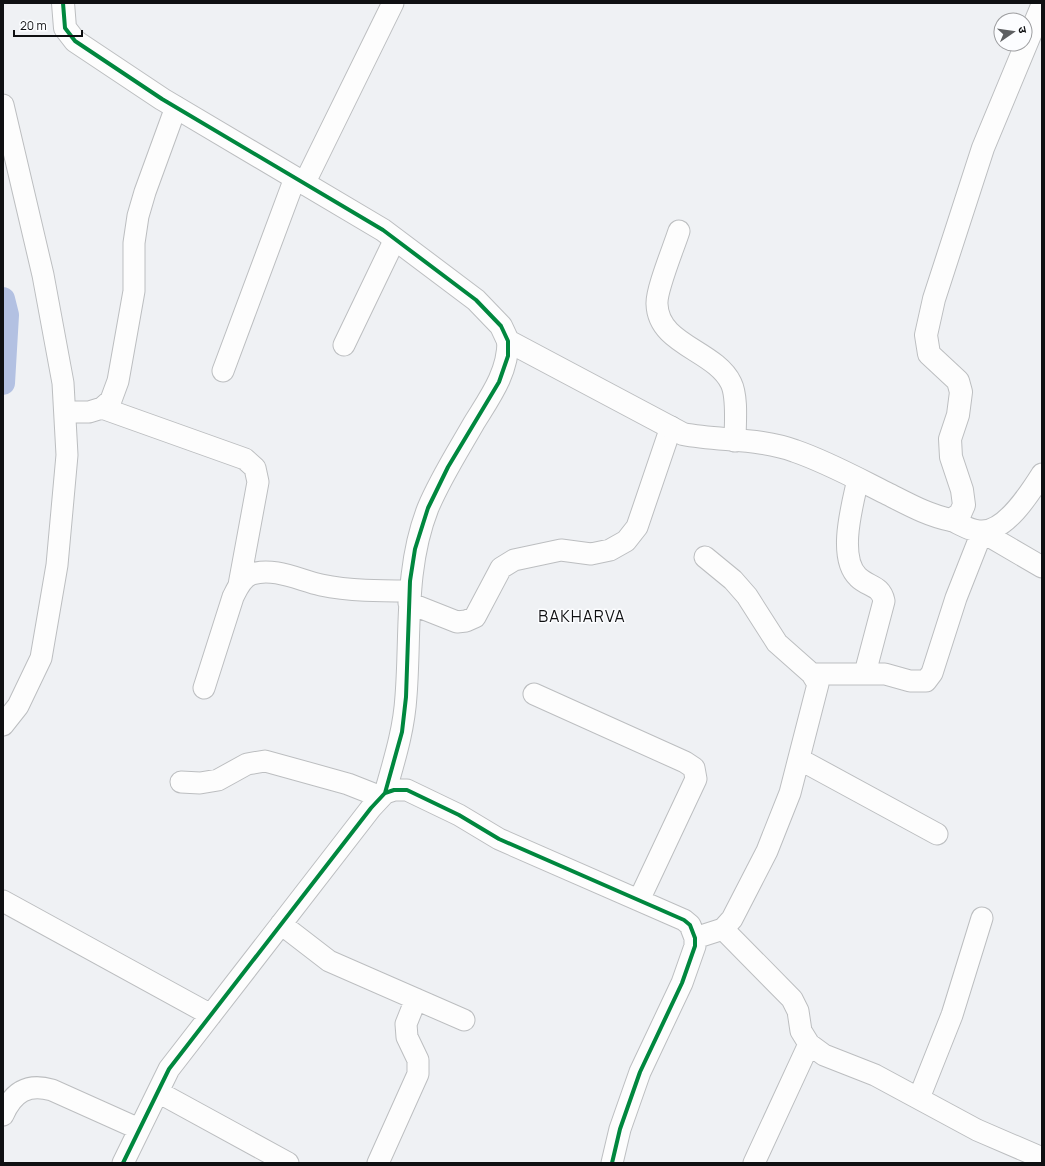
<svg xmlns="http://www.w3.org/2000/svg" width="1045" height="1166" font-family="Manrope,'Noto Sans Devanagari',sans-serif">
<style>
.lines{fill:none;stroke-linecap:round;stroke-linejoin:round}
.canal{stroke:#b3c1e2;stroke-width:24}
.minor-casing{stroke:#bcbec0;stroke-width:23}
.tertiary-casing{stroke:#bcbec0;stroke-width:24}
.minor{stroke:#fdfdfd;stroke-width:21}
.tertiary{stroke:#fdfdfd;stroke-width:22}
.cycleway-casing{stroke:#fcfdff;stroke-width:6}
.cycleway{stroke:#00873e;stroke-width:4}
.labels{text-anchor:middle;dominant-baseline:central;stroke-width:3;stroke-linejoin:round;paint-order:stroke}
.quarter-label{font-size:16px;letter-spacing:1px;fill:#0f1012;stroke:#fcfdff}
</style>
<rect width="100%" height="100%" fill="#eff1f4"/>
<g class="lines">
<path class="canal" d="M3 299 7 315 3 383"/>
<defs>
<path id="minor" d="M3 105 43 275 63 383 67 455 57 565 41 658 18 706 3 725
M304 184 393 3
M679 231C674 247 656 290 657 304 658 345 715 350 731 383 738 397 735 425 735 441
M344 345 395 239
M223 371 295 178
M102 408 245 459 255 468 258 482 239 585
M65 412H89L102 408 111 400 118 381 134 291V243L138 216 145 192 176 107
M858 479C853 503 837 557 858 577 868 587 881 585 884 601L865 673
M951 520C960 524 970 531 980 531 1005 533 1030 493 1042 474
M409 603 457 622 466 621 475 617 501 568 514 560 561 550 591 554 610 550 626 541 637 527 671 427
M812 674H885L910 681H926L932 673 956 598 982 532 1042 567
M204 688 233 597C237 589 242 577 252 574 274 567 299 580 321 585 350 591 380 591 410 591
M534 694 685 762 694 768 696 779 639 900
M799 759 937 834
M181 782 200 783 218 780 247 764 265 761 348 784 381 797
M385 793C394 761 404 730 406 696 411 633 404 569 428 508 440 479 458 451 474 423 490 397 508 373 508 341
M3 901 211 1015
M281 924 329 961 464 1020
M723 929 792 999 798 1011 801 1031 809 1044 824 1055 875 1075 977 1130 1042 1158
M695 938 723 929 732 919 767 851 790 793 818 684 812 674 777 643 747 596 733 580 705 557
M158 1092 288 1163
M919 1098 952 1015 982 918
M3 1115C13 1092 28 1083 52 1090L139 1129
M123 1163 169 1069 371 808 385 793 394 790H407L459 815 499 839 684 920 690 925 695 938V946L682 983 640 1072 620 1129 612 1163
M378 1163 418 1074V1060L407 1037 406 1024 416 999
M754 1163 809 1044"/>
<path id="tertiary" d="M63 3 65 28 75 41 162 99 383 230 476 300 501 326 508 341 683 434C719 441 761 438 795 451 827 462 856 478 886 493 908 504 927 515 951 520L960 514 964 505 962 490 951 457 950 439 958 415 961 392 958 381 929 354 926 335 934 299 983 148 1042 6"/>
</defs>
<use href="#minor" class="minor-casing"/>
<use href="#tertiary" class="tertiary-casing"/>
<use href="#minor" class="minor"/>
<use href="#tertiary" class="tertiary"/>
<defs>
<path id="cycleway" d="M63 3 65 28 75 41 162 99 383 230 476 300 501 326 508 341V356L499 382 448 467 428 508 415 549 410 581 406 697 402 732 385 793
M123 1163 169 1069 371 808 385 793 394 790H407L459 815 499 839 684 920 690 925 695 938V946L682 983 640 1072 620 1129 612 1163"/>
</defs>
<use href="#cycleway" class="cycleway-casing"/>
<use href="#cycleway" class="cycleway"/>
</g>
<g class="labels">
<g class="quarter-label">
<text x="582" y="616">BAKHARVA</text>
</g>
</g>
<rect width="1045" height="1166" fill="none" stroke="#0f1012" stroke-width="8"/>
<g transform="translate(1013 32) rotate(77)"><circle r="19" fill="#fcfdff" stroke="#9d9ea0"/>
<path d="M0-3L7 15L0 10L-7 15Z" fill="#5d5f61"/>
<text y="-6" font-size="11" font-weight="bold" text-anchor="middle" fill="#0f1012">उ</text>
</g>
<path d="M14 30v6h68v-6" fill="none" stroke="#0f1012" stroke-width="2"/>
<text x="20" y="30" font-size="12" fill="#0f1012" stroke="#fcfdff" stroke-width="3" paint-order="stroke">20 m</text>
</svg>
